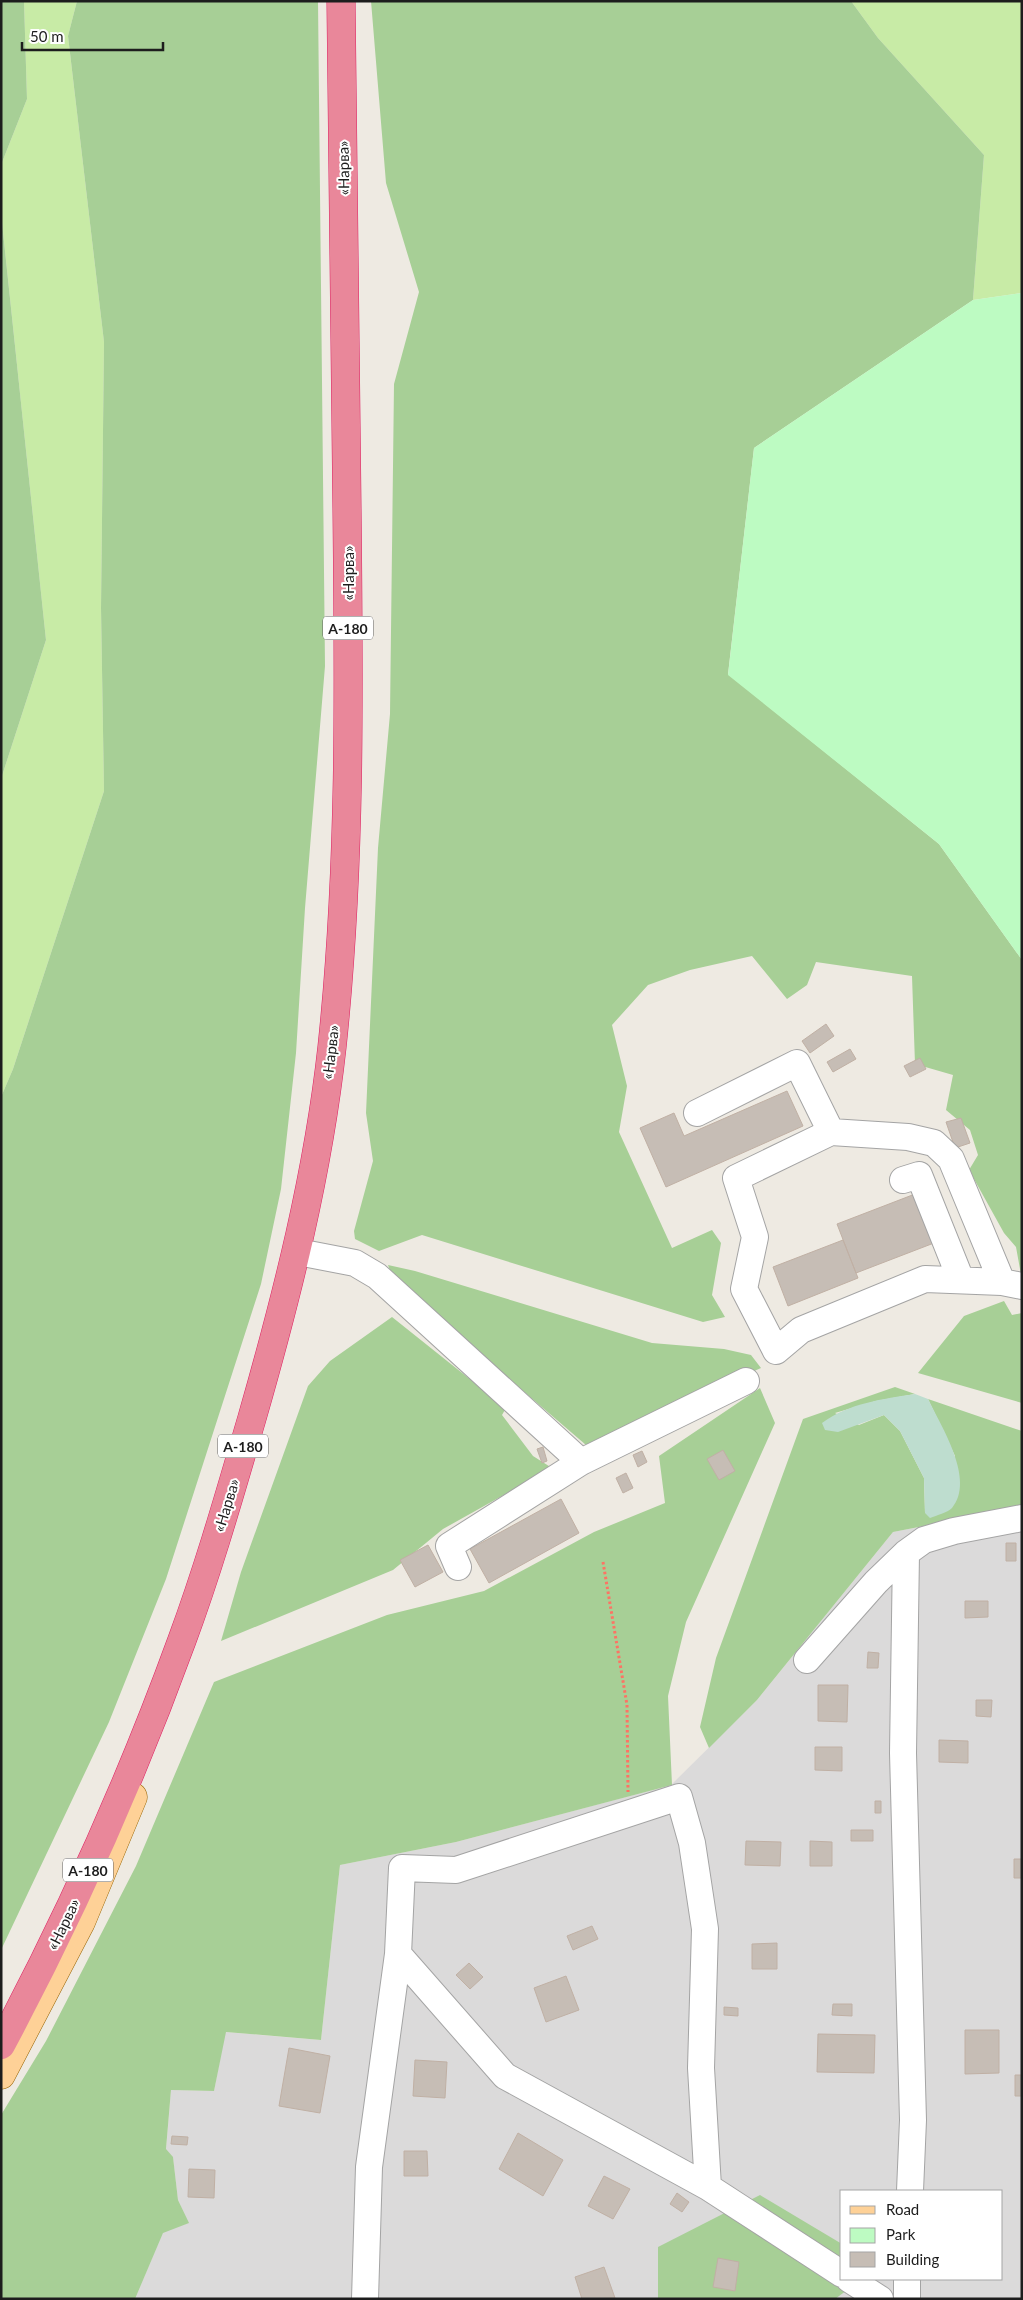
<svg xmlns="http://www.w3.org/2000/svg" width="1023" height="2300" font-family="Lato,sans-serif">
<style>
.residential{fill:#dbdada;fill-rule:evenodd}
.grass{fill:#c8eba6}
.forest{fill:#a7cf96}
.wetland{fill:#beddcf}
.park{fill:#bdfbc2}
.building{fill:#c6bdb5;stroke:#c0b0a4}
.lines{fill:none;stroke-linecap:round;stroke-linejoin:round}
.minor-casing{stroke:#a4a4a4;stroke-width:28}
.major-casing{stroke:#966300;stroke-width:29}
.highway-casing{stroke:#dd1f61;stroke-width:29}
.path{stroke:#fd7364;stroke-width:3;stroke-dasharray:2.5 2.5;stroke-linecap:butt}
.minor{stroke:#fff;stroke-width:26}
.major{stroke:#fed197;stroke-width:28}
.highway{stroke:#e9879a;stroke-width:28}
.labels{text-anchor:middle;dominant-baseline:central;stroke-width:4;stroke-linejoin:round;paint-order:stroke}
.shield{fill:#fff;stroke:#616161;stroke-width:1}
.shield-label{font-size:14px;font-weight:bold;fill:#1d1d1d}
.street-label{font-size:15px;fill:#1d1d1d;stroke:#fff}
</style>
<rect width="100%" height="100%" fill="#eeeae2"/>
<path class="residential" d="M1022 1507V2299H135L163 2232 188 2223 178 2200 173 2158 166 2150 171 2090 214 2091 225 2032 321 2040 340 1865 456 1842 671 1785 757 1700 893 1532ZM842 2191H1002V2279H842Z"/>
<path class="grass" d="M24 1H77L68 36 104 342 101 608 104 791 13 1069 1 1097V779L46 640 1 213V165L27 99Z
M851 1H1022V293L973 300 984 155 878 38Z"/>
<path class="forest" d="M1 1H24L27 99 1 165Z
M77 1H318L325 666 305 908 296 1053 281 1189 261 1284 166 1579 109 1722 1 1950V1097L13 1069 104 791 101 608 104 342 68 36Z
M371 1H851L878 38 984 155 973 300 754 448 728 674 939 844 1022 960V1280L1016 1247 1004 1233 969 1170 978 1155 970 1130 946 1110 953 1075 915 1064 912 976 816 962 807 985 787 999 752 956 690 970 648 985 612 1025 627 1086 619 1132 672 1248 712 1230 721 1243 712 1295 725 1317 703 1322 422 1235 379 1251 355 1239 354 1231 373 1161 366 1113 378 848 390 714 394 384 419 292 386 183Z
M1 213 46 640 1 779Z
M388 1265 415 1271 652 1343 724 1349 751 1355 761 1368 586 1445 393 1279Z
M1004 1301 1012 1315 1022 1313V1403L918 1373 964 1316Z
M392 1317 506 1408 502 1415 533 1456 552 1468 443 1529 393 1570 221 1641 241 1572 308 1386 330 1361Z
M895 1387 915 1394 876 1401 835 1413 859 1425 884 1415 900 1431 924 1478 925 1513 955 1456 928 1399 1022 1431V1507L893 1532 757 1700 709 1748 700 1727 716 1658 803 1419Z
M760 1388 775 1423 686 1622 668 1696 672 1785 456 1842 340 1865 321 2040 226 2032 214 2091 171 2090 166 2149 173 2157 178 2200 189 2223 163 2233 135 2299H1V2115L46 2041 136 1866 214 1682 387 1615 484 1591 594 1532 665 1503 659 1456Z
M760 2195 842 2244V2279H862L835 2299H658V2247Z"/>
<path class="wetland" d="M915 1394 928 1399C941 1426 976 1480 952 1508 947 1513 937 1515 930 1518L925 1513 924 1478 900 1431 884 1415 838 1432 825 1430 822 1423C849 1403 883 1399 915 1394Z"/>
<path class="park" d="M1022 293V960L939 844 728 675 754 448 973 300Z"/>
<path class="building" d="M826 1024 834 1036 810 1053 802 1041Z
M850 1049 856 1059 833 1072 827 1062Z
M920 1058 926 1069 910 1077 904 1066Z
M787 1091 803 1126 666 1187 640 1128 674 1113 684 1136Z
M961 1118 970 1143 955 1148 946 1122Z
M915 1194 934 1243 856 1273 837 1224Z
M843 1240 858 1278 788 1306 773 1267Z
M543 1447 547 1461 542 1463 537 1449Z
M723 1450 735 1471 719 1480 707 1459Z
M642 1451 647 1462 638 1467 633 1455Z
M626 1473 633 1488 623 1493 616 1478Z
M561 1499 579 1533 489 1583 470 1549Z
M1006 1543H1016V1561H1006Z
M428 1545 443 1572 415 1587 400 1560Z
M965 1601H988V1617L965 1618Z
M868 1652 879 1653 878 1668H867Z
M818 1685H848L847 1722 818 1721Z
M976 1700H992L991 1717 976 1716Z
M939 1740 968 1741V1763L939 1762Z
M815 1747H842V1771L815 1770Z
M875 1801H881V1813H875Z
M851 1830H873V1841H851Z
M746 1841 781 1842 780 1866 745 1865Z
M810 1841 832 1842V1866H810Z
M1014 1859H1022V1878H1014Z
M592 1926 598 1939 573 1950 567 1936Z
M777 1943V1969H752V1944Z
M469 1963 483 1977 470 1989 456 1975Z
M566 1976 579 2010 546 2022 534 1988Z
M833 2004H852V2016L832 2015Z
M724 2007 738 2008V2016L724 2015Z
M965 2030H999V2073L965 2074Z
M818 2034 875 2035 874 2073 817 2072Z
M289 2048 330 2056 320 2113 279 2106Z
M415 2060 447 2062 445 2098 413 2096Z
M1015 2075H1022V2096H1015Z
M518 2133 563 2160 543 2196 499 2169Z
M172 2136 188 2137 187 2145 171 2144Z
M404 2151H427L428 2176H404Z
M189 2169 215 2170 214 2198 188 2197Z
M604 2176 630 2189 613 2219 588 2206Z
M677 2193 689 2202 682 2212 670 2204Z
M718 2258 739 2262 735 2291 713 2287Z
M604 2267 615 2298 582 2299 575 2277Z"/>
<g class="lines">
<defs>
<path id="minor" d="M697 1113 797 1063 831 1132
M831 1132 736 1178 755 1237 744 1289 776 1351 801 1330 925 1279 1002 1282 1022 1286
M831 1132 908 1137 934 1143 951 1159 1002 1282
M903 1180 919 1175 961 1280
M298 1252 355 1263 377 1276 581 1462
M906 1553 903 1753 913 2120 910 2191
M458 1567 449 1546 581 1462 746 1381
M807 1660 876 1582 906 1553 924 1540 954 1531 1022 1518
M398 1954 402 1868 456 1870 679 1797 692 1843 705 1929 701 2068 708 2187
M849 2279 880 2299
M365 2299 369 2167 398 1954 505 2076 708 2187 842 2274
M907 2299V2279"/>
<path id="major" d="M1 2075 81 1922 133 1797"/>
<path id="highway" d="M1 2045C71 1914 131 1780 182 1640 209 1567 230 1493 252 1418 287 1296 318 1174 332 1047 351 868 349 688 347 509 345 339 343 170 341 1"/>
</defs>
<use href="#minor" class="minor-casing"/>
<use href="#major" class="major-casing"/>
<use href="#highway" class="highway-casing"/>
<path class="path" d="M603 1562 627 1705 628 1792"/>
<use href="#minor" class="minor"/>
<use href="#major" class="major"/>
<use href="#highway" class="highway"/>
</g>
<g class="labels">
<g class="shield">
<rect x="323" y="616.5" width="50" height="23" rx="4"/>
<rect x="218" y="1434.5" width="50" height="23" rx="4"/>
<rect x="63" y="1858.5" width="50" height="23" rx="4"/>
</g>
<g class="shield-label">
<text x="348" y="628">А-180</text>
<text x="243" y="1446">А-180</text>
<text x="88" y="1870">А-180</text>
</g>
<g class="street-label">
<text transform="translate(343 168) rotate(-91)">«Нарва»</text>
<text transform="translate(348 573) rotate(-90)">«Нарва»</text>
<text transform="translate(330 1052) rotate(-83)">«Нарва»</text>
<text transform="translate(226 1505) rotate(-73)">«Нарва»</text>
<text transform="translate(63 1924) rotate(-64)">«Нарва»</text>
</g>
</g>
<rect width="1023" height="2300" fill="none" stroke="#1d1d1d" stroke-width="5"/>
<rect x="840" y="2190" width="162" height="90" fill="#ffffff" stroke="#a5a5a5"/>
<rect x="850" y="2206" width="25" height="8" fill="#fed197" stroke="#a5a5a5"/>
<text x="886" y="2215" font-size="15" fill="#1d1d1d">Road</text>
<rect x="850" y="2228" width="25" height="15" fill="#bdfbc2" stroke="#a5a5a5"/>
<text x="886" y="2240" font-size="15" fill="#1d1d1d">Park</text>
<rect x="850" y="2252" width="25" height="15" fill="#c6bdb5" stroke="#a5a5a5"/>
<text x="886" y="2265" font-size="15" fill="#1d1d1d">Building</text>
<path d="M22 42v8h141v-8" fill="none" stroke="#1d1d1d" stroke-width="2.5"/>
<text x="30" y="42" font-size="15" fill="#1d1d1d" stroke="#ffffff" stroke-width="4" paint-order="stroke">50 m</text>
</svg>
